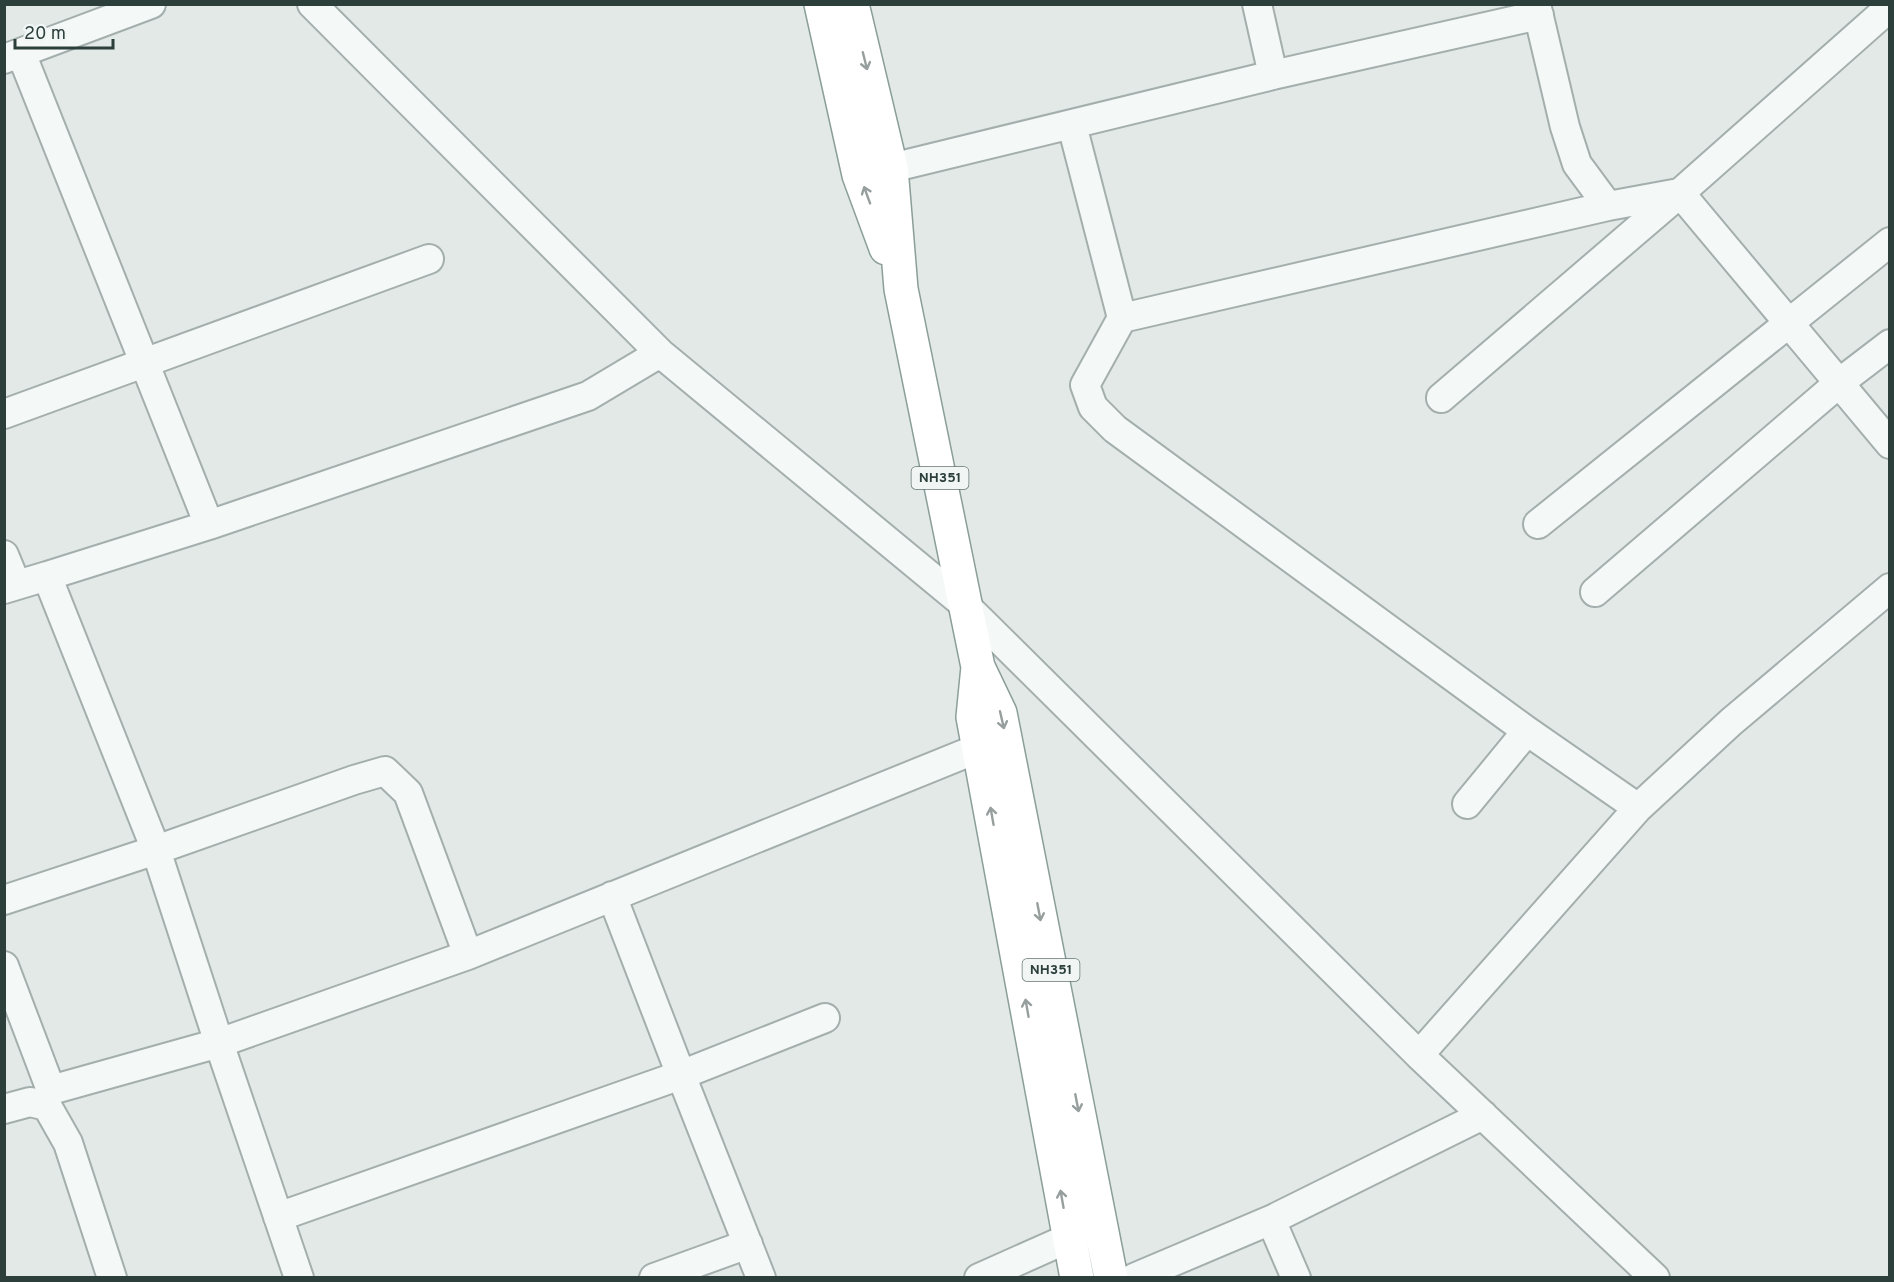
<svg xmlns="http://www.w3.org/2000/svg" width="1894" height="1282" font-family="Overpass,sans-serif">
<style>
.lines{fill:none;stroke-linecap:round;stroke-linejoin:round}
.street-casing{stroke:#a4afad;stroke-width:32}
.highway-casing{stroke:#8b9e9a;stroke-width:36}
.street{stroke:#f4f8f7;stroke-width:28}
.highway{stroke:#fff;stroke-width:33}
.oneway{stroke:#969f9d}
.labels{text-anchor:middle;dominant-baseline:central;stroke-width:6;stroke-linejoin:round;paint-order:stroke}
.shield{fill:#f1f6f5;stroke:#677673;stroke-width:1.5}
.shield-label{font-size:14px;font-weight:bold;fill:#2c3f3b}
</style>
<rect width="100%" height="100%" fill="#e2e9e7"/>
<g class="lines">
<defs>
<path id="street" d="M312 4 660 353 965 605 1419 1055 1655 1278
M1257 4 1273 75
M1536 4 1565 127 1577 164 1608 206 1679 193
M1890 7 1680 193 1890 444
M21 53 209 525
M4 59 151 4
M1072 125 1122 318 1608 206
M891 168 1273 75 1539 15
M1122 318 1085 385 1093 407 1115 429 1527 731 1638 808
M1441 398 1680 193
M4 414 429 259
M1538 524 1890 242
M4 555 16 584
M4 589 47 576
M1595 592 1839 383 1890 344
M1467 804 1527 731
M612 896 681 1075 761 1278
M4 900 156 850 354 780 385 771 408 793 468 955
M4 966 51 1090 219 1043 156 850 47 576 209 525 588 396 660 353
M1419 1055 1638 808 1731 722 1890 588
M4 1109 30 1102 47 1106 68 1143 112 1278
M278 1217 681 1075 825 1018
M1271 1220 1296 1278
M299 1278 219 1043 468 955 979 748
M654 1278 748 1244
M979 1278 1069 1238
M1134 1278 1271 1220 1483 1115"/>
<path id="highway" d="M821 4 859 175 886 248
M852 4 891 168 901 289 978 667 1000 713 1111 1278
M978 667 973 717 1077 1278"/>
</defs>
<use href="#street" class="street-casing"/>
<use href="#highway" class="highway-casing"/>
<use href="#street" class="street"/>
<use href="#highway" class="highway"/>
</g>
<defs><path id="oneway-shaft" d="M-6 0H5M1.5-3L5.5 0L1.5 3" fill="none" stroke-width="1.6" stroke-linecap="round" stroke-linejoin="round" transform="scale(1.5)"/></defs>
<g class="oneway">
<use href="#oneway-shaft" transform="translate(865 61) rotate(76)"/>
<use href="#oneway-shaft" transform="translate(867 195) rotate(-110)"/>
<use href="#oneway-shaft" transform="translate(1002 720) rotate(77)"/>
<use href="#oneway-shaft" transform="translate(992 816) rotate(-100)"/>
<use href="#oneway-shaft" transform="translate(1039 912) rotate(79)"/>
<use href="#oneway-shaft" transform="translate(1027 1008) rotate(-100)"/>
<use href="#oneway-shaft" transform="translate(1077 1103) rotate(79)"/>
<use href="#oneway-shaft" transform="translate(1062 1199) rotate(-100)"/>
</g>
<g class="labels">
<g class="shield">
<rect x="911.5" y="467" width="57" height="22" rx="4.5"/>
<rect x="1022.5" y="959" width="57" height="22" rx="4.5"/>
</g>
<g class="shield-label">
<text x="940" y="478">NH351</text>
<text x="1051" y="970">NH351</text>
</g>
</g>
<rect width="1894" height="1282" fill="none" stroke="#2c3f3b" stroke-width="12"/>
<path d="M15 39v9h98v-9" fill="none" stroke="#2c3f3b" stroke-width="3"/>
<text x="24" y="39" font-size="18" fill="#2c3f3b" stroke="#f1f6f5" stroke-width="4.5" paint-order="stroke">20 m</text>
</svg>
